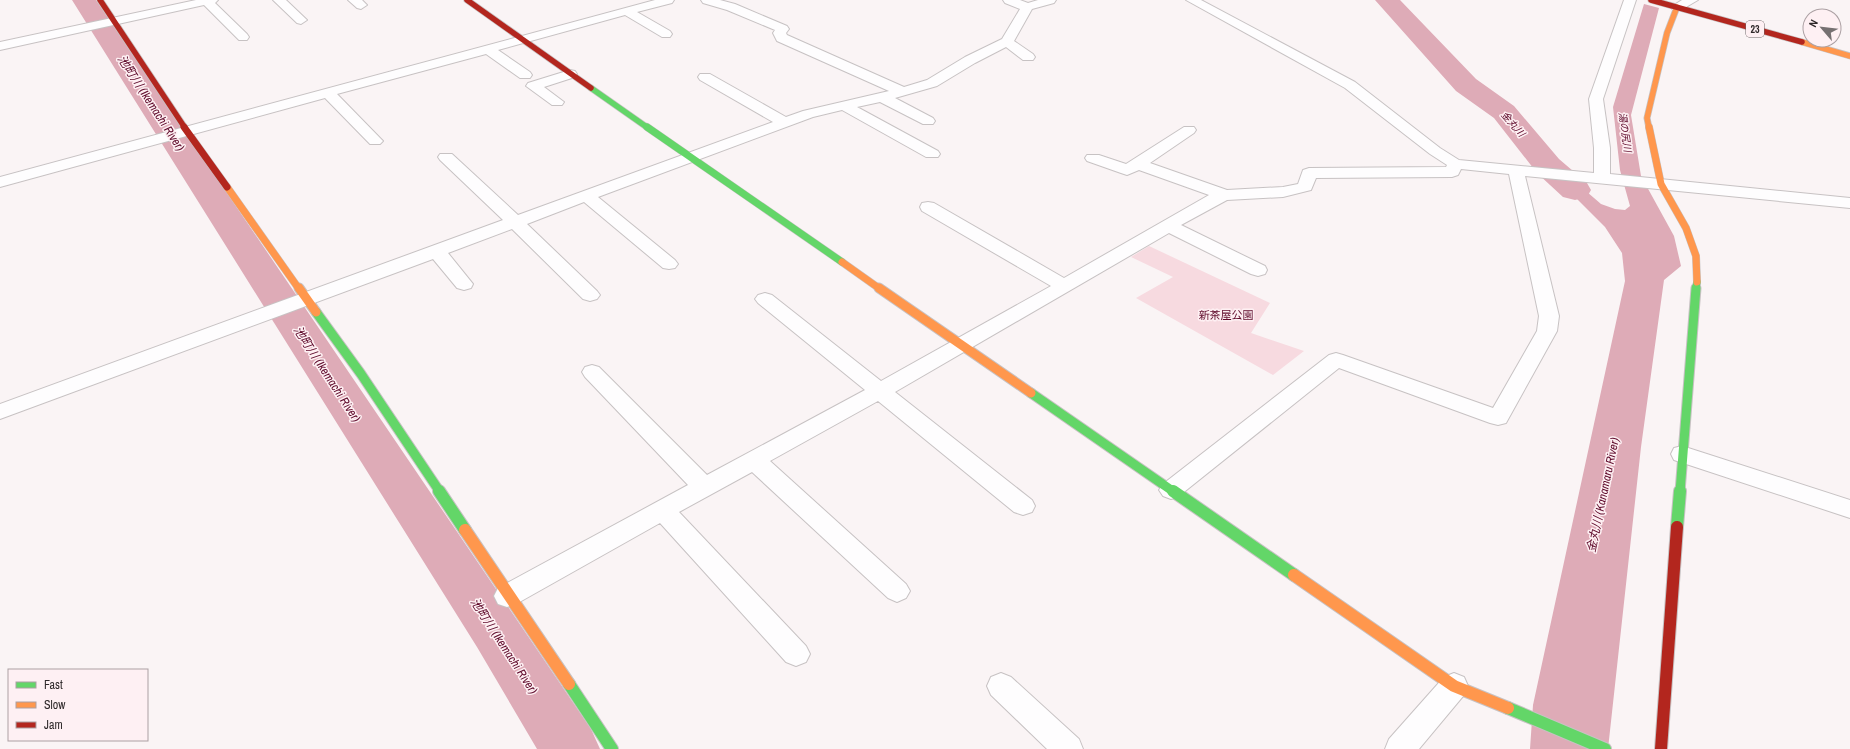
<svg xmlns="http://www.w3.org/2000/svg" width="1850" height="749" font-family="'Archivo Narrow','Noto Sans JP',sans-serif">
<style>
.green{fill:#f7dae0}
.water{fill:#deabb7}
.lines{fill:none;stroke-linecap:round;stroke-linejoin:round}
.river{fill:#deabb7;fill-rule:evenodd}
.street-casing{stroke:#c7c2c3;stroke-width:2}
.fast-far3-casing{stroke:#c7c2c3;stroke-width:7}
.fast-far2-casing{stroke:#c7c2c3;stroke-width:8}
.fast-far1-casing{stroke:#c7c2c3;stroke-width:11}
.fast-casing{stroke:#c7c2c3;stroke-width:14}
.slow-far3-casing{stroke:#c7c2c3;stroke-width:7}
.slow-far2-casing{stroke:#c7c2c3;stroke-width:8}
.slow-far1-casing{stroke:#c7c2c3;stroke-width:11}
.slow-casing{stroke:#c7c2c3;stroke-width:14}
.jam-far2-casing{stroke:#c7c2c3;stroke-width:7}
.jam-far1-casing{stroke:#c7c2c3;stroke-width:8}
.jam-casing{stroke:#c7c2c3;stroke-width:14}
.street{fill:#fefdfe;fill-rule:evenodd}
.fast-far3{stroke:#63d668;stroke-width:5.5}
.fast-far2{stroke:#63d668;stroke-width:7}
.fast-far1{stroke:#63d668;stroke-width:9}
.fast{stroke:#63d668;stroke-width:12}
.slow-far3{stroke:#ff974d;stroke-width:5.5}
.slow-far2{stroke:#ff974d;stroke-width:7}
.slow-far1{stroke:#ff974d;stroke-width:9}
.slow{stroke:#ff974d;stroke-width:12}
.jam-far2{stroke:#b3261e;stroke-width:5.5}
.jam-far1{stroke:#b3261e;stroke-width:7}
.jam{stroke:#b3261e;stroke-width:12}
.labels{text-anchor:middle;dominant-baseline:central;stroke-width:3;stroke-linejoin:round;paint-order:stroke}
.shield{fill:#fef0f3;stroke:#6d6566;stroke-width:1}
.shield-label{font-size:10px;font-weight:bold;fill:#2f292a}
.far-water-label{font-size:10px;font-style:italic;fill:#5e092a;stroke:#fef0f3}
.park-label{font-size:11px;fill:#600b2b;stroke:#fef0f3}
.water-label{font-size:12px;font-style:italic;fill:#5e092a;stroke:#fef0f3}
</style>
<rect width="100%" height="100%" fill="#faf4f5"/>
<path class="green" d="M1149 246 1270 303 1251 333 1304 351 1273 375 1136 298 1173 277 1131 257Z"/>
<path class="water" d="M1644 4 1659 8 1631 115 1641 176 1674 236 1681 266 1664 280 1641 447 1608 749H1530L1533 705 1625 281 1622 253 1605 227 1527 149H1537L1601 204 1615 209 1625 210 1630 206 1620 170 1613 107Z"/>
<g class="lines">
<path class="river" d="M72 0H96L591 729 600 749H537L477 647Z
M1375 0H1400L1476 79 1514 106 1559 159 1587 183 1591 190 1587 197 1575 200 1563 197 1537 173 1494 118 1456 91Z"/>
<defs>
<path id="street" d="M196 0H218L215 3 247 34 249 37 247 40H239L204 5 0 50V42Z
M273 0H286L307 20 301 24 297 23Z
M348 0H362L367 5 361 9 357 8Z
M655 0H674L672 3 637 12 670 31 672 34 670 37H662L625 15 498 50 530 72 532 75 530 78H520L486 54 337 94 380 138 383 141 380 144H370L325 98 0 187V177Z
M701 0H720L735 4 787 26 789 29 786 33 787 35 904 87 927 80 965 57 1002 39 1020 9 1005 3 1003 0H1020L1028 3 1038 0H1056L1054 3 1032 9 1014 41 1033 54 1035 57 1033 60H1023L1006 47 975 63 937 86 895 98 933 118 935 121 933 124H923L880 102 857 107 938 151 940 154 938 157H926L842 110 813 117 598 197 675 260 678 264 675 268 669 269 663 268 584 202 527 224 597 291 600 295 597 299 590 301 583 299 512 229 448 253 473 284 471 288 464 290 457 288 433 259 0 419V404L503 220 440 160 438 157 440 154H452L518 215 773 122 700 80 698 77 700 74H710L786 117 803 111 889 91 777 41 773 33 775 30 727 10 703 3Z
M1186 0H1201L1355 82 1440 148 1459 160 1594 173V148L1589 99 1624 0H1636L1603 99 1610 148V174L1850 198V208L1525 176 1559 316 1557 331 1506 423 1498 425 1490 423 1339 368 1179 496 1171 499 1163 496 1159 490 1163 484 1329 355 1336 353 1343 355 1493 408 1537 331 1539 316 1509 174 1461 169 1458 175 1452 177 1316 178 1311 190 1283 197 1227 200 1181 225 1265 266 1267 270 1265 274 1258 276 1251 274 1169 233 895 392 1032 500 1035 506 1032 512 1023 515 1014 512 878 401 770 461 906 584 910 591 906 598 897 602 888 598 752 472 679 512 806 646 810 654 806 662 796 666 786 662 660 523 516 604 507 607 498 604 494 596 498 588 688 485 585 377 582 372 585 367 592 365 599 367 707 475 865 390 758 303 755 299 758 295 765 293 772 295 881 381 1051 286 922 211 920 207 922 203 928 202 934 203 1064 278 1209 195 1139 170 1127 175 1121 173 1087 161 1085 158 1087 155H1099L1126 164 1184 127H1194L1196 130 1194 133 1150 163 1227 190 1283 187 1298 184 1303 170 1309 168 1446 167 1447 165 1430 154 1345 88Z
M1682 0H1698L1681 10H1673L1671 7Z
M570 70 575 71 577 74 575 77 544 87 564 102 562 105H552L526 86 528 83Z
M1682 446 1850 500V518L1674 460 1671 454 1674 448Z
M1001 673 1011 677 1079 739 1083 749H1047L991 695 987 686 991 677Z
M1454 673 1464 677 1468 686 1464 695 1419 749H1385L1389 739 1444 677Z"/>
<path id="fast-far3" d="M591 88 648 128"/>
<path id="fast-far2" d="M647 127 842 262
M1696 289 1697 282"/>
<path id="fast-far1" d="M316 312 361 374 440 492
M1031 393 1174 492
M1680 492 1696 288"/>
<path id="fast" d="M439 491 465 530
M1173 491 1294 575
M1677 527 1680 491
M569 684 612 749
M1508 708 1605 749"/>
<path id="slow-far3" d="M1802 42 1850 56
M1649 128 1647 118 1667 33 1677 7"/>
<path id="slow-far2" d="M1649 127 1661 184 1686 228 1696 256 1697 282
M227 187 299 289
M842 262 880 289"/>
<path id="slow-far1" d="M299 288 316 312
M879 288 1031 393"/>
<path id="slow" d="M465 530 569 684
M1294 575 1454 686 1508 708"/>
<path id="jam-far2" d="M100 0 185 128
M467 0 591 88
M1651 0 1802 42"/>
<path id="jam-far1" d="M184 127 227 187"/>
<path id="jam" d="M1661 749 1677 527"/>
</defs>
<use href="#street" class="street-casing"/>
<use href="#fast-far3" class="fast-far3-casing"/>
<use href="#fast-far2" class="fast-far2-casing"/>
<use href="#fast-far1" class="fast-far1-casing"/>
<use href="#fast" class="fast-casing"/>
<use href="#slow-far3" class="slow-far3-casing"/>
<use href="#slow-far2" class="slow-far2-casing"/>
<use href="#slow-far1" class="slow-far1-casing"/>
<use href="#slow" class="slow-casing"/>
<use href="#jam-far2" class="jam-far2-casing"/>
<use href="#jam-far1" class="jam-far1-casing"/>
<use href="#jam" class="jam-casing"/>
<use href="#street" class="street"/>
<use href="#fast-far3" class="fast-far3"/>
<use href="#fast-far2" class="fast-far2"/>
<use href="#fast-far1" class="fast-far1"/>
<use href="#fast" class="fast"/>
<use href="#slow-far3" class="slow-far3"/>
<use href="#slow-far2" class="slow-far2"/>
<use href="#slow-far1" class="slow-far1"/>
<use href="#slow" class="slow"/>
<use href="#jam-far2" class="jam-far2"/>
<use href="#jam-far1" class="jam-far1"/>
<use href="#jam" class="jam"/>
</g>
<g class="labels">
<rect class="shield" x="1746" y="21" width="18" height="16" rx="3"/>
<g class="shield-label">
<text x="1755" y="29">23</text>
</g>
<g class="far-water-label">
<text transform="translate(1513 124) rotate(49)">金丸川</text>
<text transform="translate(1625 132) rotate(82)">湯の尻川</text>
</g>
<g class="park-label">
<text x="1226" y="315">新茶屋公園</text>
</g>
<g class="water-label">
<text transform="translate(151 103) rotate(57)">池町川 (Ikemachi River)</text>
<text transform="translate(327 374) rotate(57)">池町川 (Ikemachi River)</text>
<text transform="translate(1603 495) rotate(-78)">金丸川 (Kanamaru River)</text>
<text transform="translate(504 646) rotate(57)">池町川 (Ikemachi River)</text>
</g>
</g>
<rect x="8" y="669" width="140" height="72" fill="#fef0f3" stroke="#aba0a3"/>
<rect x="16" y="682" width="20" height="6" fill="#63d668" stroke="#aba0a3"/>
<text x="44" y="689" font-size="12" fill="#2f292a">Fast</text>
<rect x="16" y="702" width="20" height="6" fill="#ff974d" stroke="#aba0a3"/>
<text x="44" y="709" font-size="12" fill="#2f292a">Slow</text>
<rect x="16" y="722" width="20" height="6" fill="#b3261e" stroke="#aba0a3"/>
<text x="44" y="729" font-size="12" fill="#2f292a">Jam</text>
<g transform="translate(1822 28) rotate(298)"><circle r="19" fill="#fef0f3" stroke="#aba0a3"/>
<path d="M0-3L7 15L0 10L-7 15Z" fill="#767071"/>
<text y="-6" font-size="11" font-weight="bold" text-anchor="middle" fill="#2f292a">N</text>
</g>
</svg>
